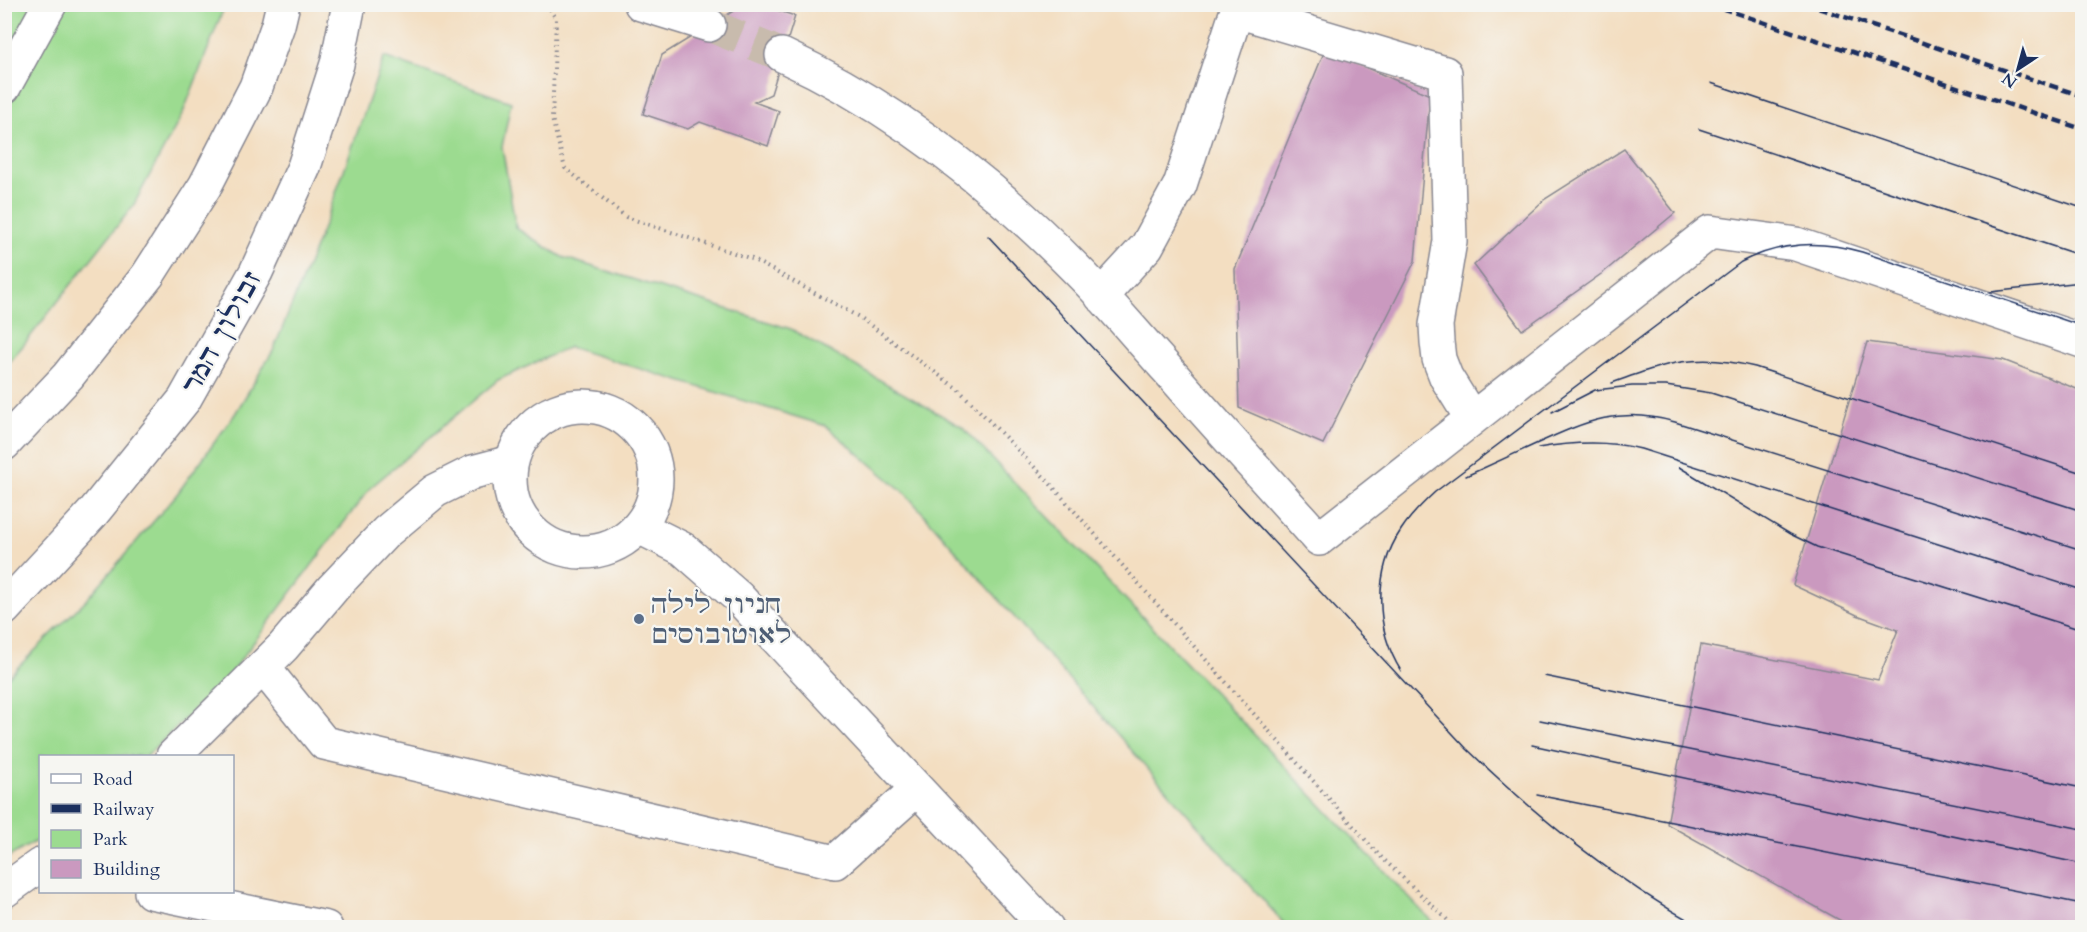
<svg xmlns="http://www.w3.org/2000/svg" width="2087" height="932" font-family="Cardo,'Frank Ruhl Libre',serif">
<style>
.green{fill:#9cdb90;stroke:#5c8577;stroke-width:1.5}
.building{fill:#ca99bf}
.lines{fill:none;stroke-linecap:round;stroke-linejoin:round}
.minor-tunnel{stroke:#c8bbad;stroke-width:33;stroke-dasharray:33 16;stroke-linecap:butt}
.minor-casing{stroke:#878690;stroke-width:36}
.major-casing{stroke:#878690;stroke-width:36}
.path{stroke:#878690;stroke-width:4;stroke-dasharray:1.5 4.5;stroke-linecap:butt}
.minor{stroke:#fff;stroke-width:33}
.major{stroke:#fff;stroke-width:33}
.tram{stroke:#1b2f5e;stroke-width:1.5}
.rail{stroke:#1b2f5e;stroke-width:4.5;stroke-dasharray:9 4.5;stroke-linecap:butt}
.service-dot{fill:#5c6f8a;stroke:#f6f6f2;stroke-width:2}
.labels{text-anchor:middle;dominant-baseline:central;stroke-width:4.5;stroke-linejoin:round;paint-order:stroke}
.street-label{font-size:26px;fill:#1b2f5e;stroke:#f6f6f2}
.service-label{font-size:26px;fill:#4e5e75;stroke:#f6f6f2;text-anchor:start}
</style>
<rect width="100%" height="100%" fill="#f6f6f2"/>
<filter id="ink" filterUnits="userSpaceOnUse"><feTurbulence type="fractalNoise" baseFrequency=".0167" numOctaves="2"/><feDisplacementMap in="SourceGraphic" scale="12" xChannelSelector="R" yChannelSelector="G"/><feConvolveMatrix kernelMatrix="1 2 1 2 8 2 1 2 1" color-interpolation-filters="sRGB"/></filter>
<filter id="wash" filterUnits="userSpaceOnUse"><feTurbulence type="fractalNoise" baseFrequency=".008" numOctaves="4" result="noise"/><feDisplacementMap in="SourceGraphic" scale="24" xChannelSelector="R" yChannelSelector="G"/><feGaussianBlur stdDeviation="1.35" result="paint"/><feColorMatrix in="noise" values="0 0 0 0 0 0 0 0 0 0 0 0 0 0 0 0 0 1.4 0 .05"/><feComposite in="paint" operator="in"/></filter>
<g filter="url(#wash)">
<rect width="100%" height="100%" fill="#f3dec1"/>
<path class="green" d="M5 5H225L183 113 133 206 22 347 5 366Z
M384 57 511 102 502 147 516 228 562 257 791 329 962 427 1437 927H1287L906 494 826 426 569 347 498 380 370 488 230 674 147 756H40V839L5 859V680L88 598 177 494 235 414 273 351 327 218Z"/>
<g id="blocks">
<path class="building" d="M743 5H761L795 16 771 94 754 102 779 111 768 146 700 122 688 129 643 114 662 55Z
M1325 50 1430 95 1415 261 1323 444 1239 408 1235 269Z
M1624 149 1675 213 1604 272 1522 330 1474 265 1545 199Z
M1867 342 2003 360 2082 391V928H1854L1667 824 1701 645 1878 680 1898 630 1857 615 1793 585Z"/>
</g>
</g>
<g filter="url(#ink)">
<use href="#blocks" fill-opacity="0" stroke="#878690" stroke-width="1.5"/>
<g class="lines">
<path class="minor-tunnel" d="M709 25 782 55"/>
<defs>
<path id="minor" d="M641 4 709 25
M1237 11 1445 73 1450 241 1436 325 1437 342 1439 359 1446 377 1472 419
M782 55C895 107 991 182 1078 271 1109 302 1137 336 1167 369 1217 426 1268 482 1319 539L1710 232 1796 244 2082 341
M4 87 50 4
M1101 296 1147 246 1180 185 1239 4
M510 479a73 73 0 1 1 146 0a73 73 0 1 1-146 0Z
M639 527 683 549 738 597 1047 928
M263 667 324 743 835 862 917 789
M173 756 283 647 333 588 386 532 435 491 473 472 511 462
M4 891 40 865
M151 892 326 928"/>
<path id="major" d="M4 444 68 376 148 275 205 186 256 87 278 25 283 4
M4 609 92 514 184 400 256 272 304 167 337 64 349 4"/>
</defs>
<use href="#minor" class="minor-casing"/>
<use href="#major" class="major-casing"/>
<path class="path" d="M547 4 556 19 552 119 565 168 626 217 752 259 859 317 958 389 1046 479 1378 854 1456 928"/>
<use href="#minor" class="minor"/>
<use href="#major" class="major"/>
<path class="tram" d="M1711 83 2082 208
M1699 129 2082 256
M988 236 1467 749C1539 818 1614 880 1702 928
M1990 292 2082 282
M1612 383C1667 363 1696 352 1755 367L2082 473
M1552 412 1595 390 1632 386H1666L1711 393 2082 511
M1538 448C1572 442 1607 440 1641 449L2082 590
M1679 467 1790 534 1817 547 2082 630
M1466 476C1490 465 1514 454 1538 443 1586 421 1621 406 1675 422L2082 550
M1401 671C1375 629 1373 572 1401 530 1410 516 1422 504 1435 492L1741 262C1781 242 1819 240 1862 252L2082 326
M1544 676 2082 788
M1540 720 2082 829
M1532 745 2082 864
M1537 795 2082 904"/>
<path class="rail" d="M1709 4 2082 129
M1806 4 2082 96"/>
</g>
</g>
<circle class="service-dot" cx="639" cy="619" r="6"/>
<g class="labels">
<g class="street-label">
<text transform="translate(222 332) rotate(-61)">זבולון המר</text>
</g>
<g class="service-label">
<text x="651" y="604">חניון לילה<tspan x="651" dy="30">לאוטובוסים</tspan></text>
</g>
</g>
<rect width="2087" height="932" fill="none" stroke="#f6f6f2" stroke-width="24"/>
<rect x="39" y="755" width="195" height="138" fill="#f6f6f2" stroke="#9ea6b7" stroke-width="1.5"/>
<rect x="51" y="774" width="30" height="9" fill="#ffffff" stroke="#9ea6b7" stroke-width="1.5"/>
<text x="93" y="785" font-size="18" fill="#1b2f5e">Road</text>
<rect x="51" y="804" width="30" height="9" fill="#1b2f5e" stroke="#9ea6b7" stroke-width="1.5"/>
<text x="93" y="815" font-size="18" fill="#1b2f5e">Railway</text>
<rect x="51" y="830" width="30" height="18" fill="#9cdb90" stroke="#9ea6b7" stroke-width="1.5"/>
<text x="93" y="845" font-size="18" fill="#1b2f5e">Park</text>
<rect x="51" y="860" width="30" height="18" fill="#ca99bf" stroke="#9ea6b7" stroke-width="1.5"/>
<text x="93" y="875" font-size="18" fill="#1b2f5e">Building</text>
<g transform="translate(2018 69) rotate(216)" stroke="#f6f6f2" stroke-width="4.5" paint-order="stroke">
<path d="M0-4.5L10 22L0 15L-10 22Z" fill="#1b2f5e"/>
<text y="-9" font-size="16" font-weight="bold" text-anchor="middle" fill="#1b2f5e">N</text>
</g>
</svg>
